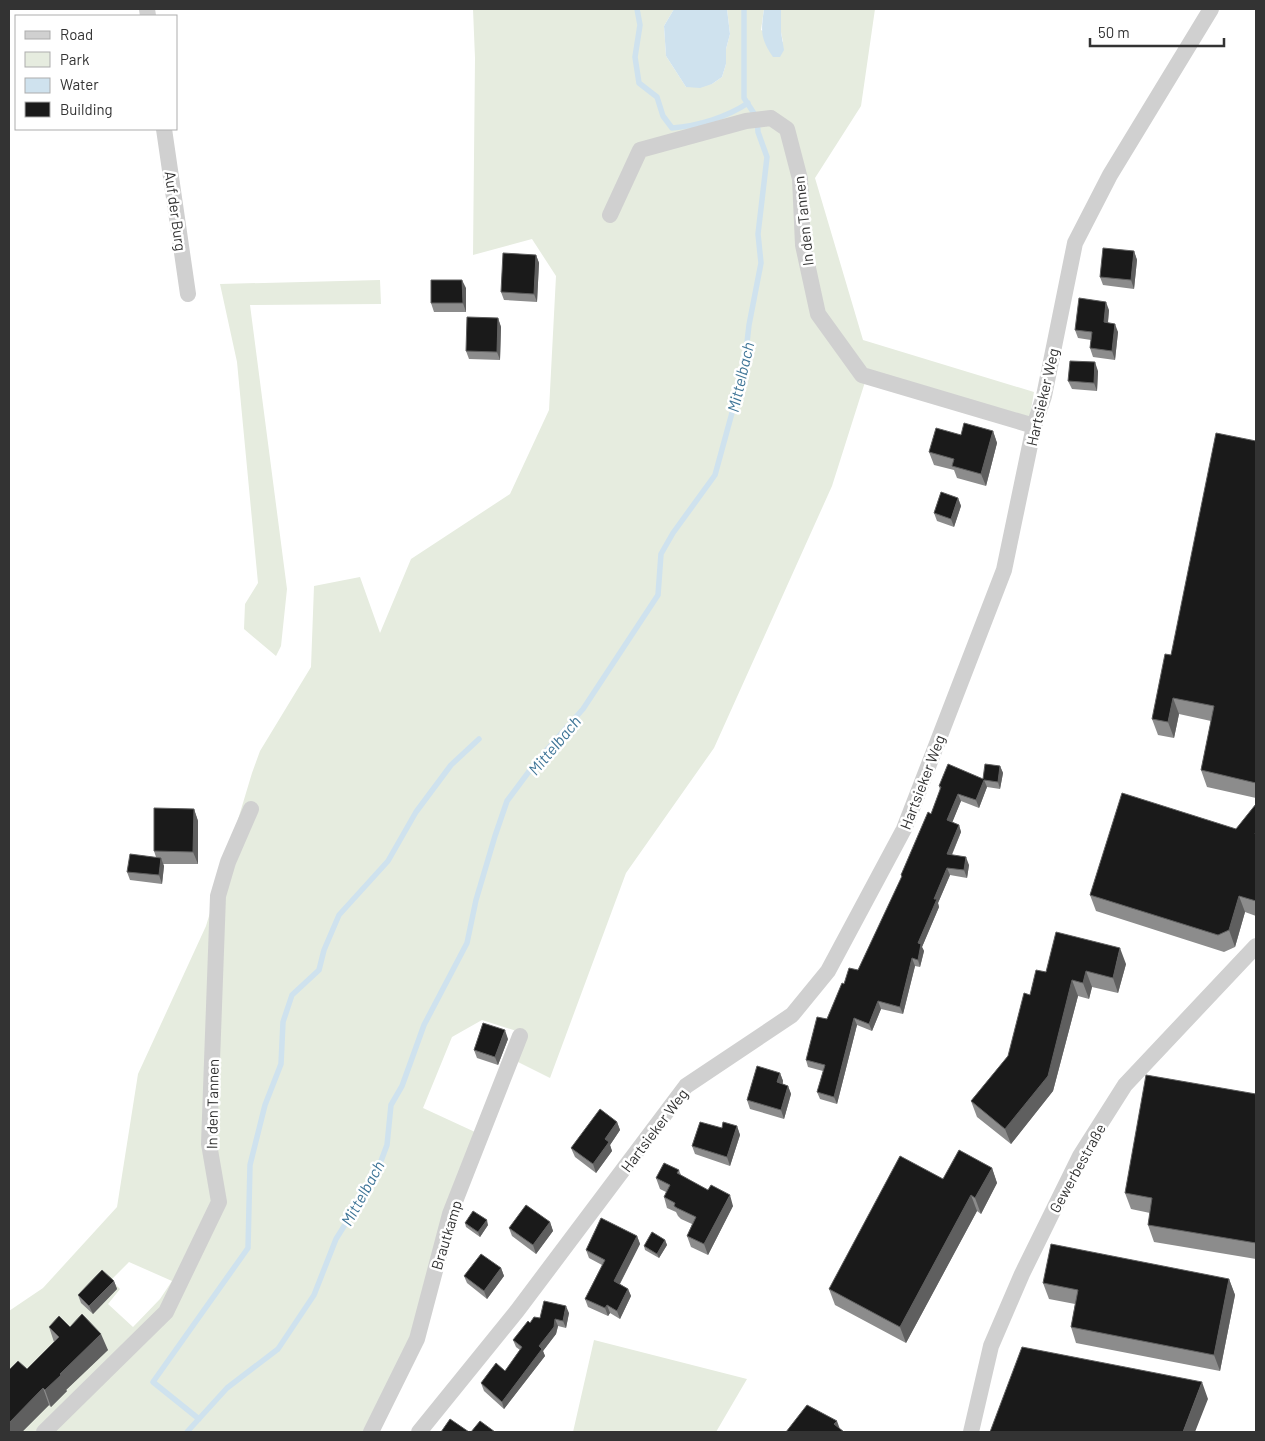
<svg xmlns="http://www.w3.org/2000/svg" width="1265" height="1441" font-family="Barlow,sans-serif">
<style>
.green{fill:#e6ecdf;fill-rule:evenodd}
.water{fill:#cfe2ee}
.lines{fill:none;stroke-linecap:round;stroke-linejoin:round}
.stream{stroke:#cfe2ee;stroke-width:5.5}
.street{stroke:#d0d0d0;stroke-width:16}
.wall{fill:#8c8c8c}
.shaded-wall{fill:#5f5f5f}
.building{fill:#1a1a1a;stroke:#5f5f5f}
.labels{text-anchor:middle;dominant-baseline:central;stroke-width:5;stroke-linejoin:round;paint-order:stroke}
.street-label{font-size:15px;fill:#333;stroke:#fff}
.water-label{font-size:16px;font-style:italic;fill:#3f7597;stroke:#fff}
</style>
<rect width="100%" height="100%" fill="#fff"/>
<path class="green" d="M473 9H674L664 26 666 56 686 87 712 84 722 77 726 64V49L730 34 727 9H764L761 30 783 42 781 32V9H875L861 106 815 178 863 340 1034 392 1029 421 865 382 832 486 714 748 626 873 550 1078 516 1061 526 1034 482 1020 452 1037 423 1108 475 1132 410 1339 366 1432H9V1311L43 1288 117 1207 138 1074 206 926 252 773 260 751 311 667 314 586 360 577 380 633 411 559 510 494 549 410 556 276 532 239 473 255 475 58ZM129 1262 172 1281 160 1299 133 1327 108 1304 120 1289 111 1280Z
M380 280 381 304 250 305 287 589 281 646 276 656 244 629 245 604 258 583 237 362 220 284Z
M594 1340 747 1379 716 1432H573Z"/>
<path class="water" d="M674 9H727L730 34 726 49V64L722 77 712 84 700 88 686 87 666 56 664 26Z
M764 9H781V32L784 50 780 57H773C760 38 761 31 764 9Z"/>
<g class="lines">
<path class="stream" d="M637 9 640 25 635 57 639 83 657 97 663 116 672 128C698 126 727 117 748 103
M199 1419 153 1382 248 1248 250 1165 265 1105 281 1064 283 1022 292 995 319 970 324 950 339 915 388 861 416 812 451 765 479 739
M187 1432 227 1388 278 1349 314 1295 336 1239 375 1177 387 1145 391 1105 402 1086 424 1025 467 943 476 900 495 836 507 801 536 762 583 709 658 595 661 554 673 533 715 475 744 369 749 325 761 263 758 234 767 157 758 132 757 118 744 98V9"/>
<path class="street" d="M147 9 148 16
M164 129 188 294
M610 215 640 150 746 121 771 118 787 129 800 179 803 245 818 314 862 375 1034 426
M44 1432 166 1312 219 1202 209 1144 218 896 228 862 251 809
M371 1432 417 1339 450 1214 520 1036
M419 1432 517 1311 686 1086 792 1015 828 971 904 829 1004 570 1034 426 1044 396 1075 243 1110 175 1211 9
M971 1432 991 1346 1022 1274 1080 1156 1125 1085 1256 946"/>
</g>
<path class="wall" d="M1134 251 1137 260 1134 289 1103 285 1100 277Z
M536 255 539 263 537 302 504 300 501 292Z
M466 288V312H434L431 303Z
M1109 310 1108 323 1118 332 1115 360 1093 357 1090 348 1091 340 1078 338 1075 330Z
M498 318 501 327 500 360 469 359 466 351Z
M1098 371 1097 391 1072 389 1068 381Z
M993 431 997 443 986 486 957 478 954 470 934 465 929 452 961 435Z
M1256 441V798L1207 787 1201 770 1211 721 1179 714 1174 738 1158 735 1152 719 1171 655Z
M958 498 961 506 954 527 937 521 934 513Z
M1000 766 1003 773 1000 789 987 787 979 808 961 801 952 822 959 825 961 832 952 855 969 865 967 878 950 875 938 903 939 907 922 947 924 951 920 967 915 966 903 1014 881 1009 872 1031 857 1025 837 1104 820 1099 817 1092 823 1071 808 1067 806 1060 844 984 858 970 902 877 901 875 931 814 940 790 939 786 983 779Z
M1256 804V916L1245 912 1235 947 1224 952 1096 911 1090 895 1236 829Z
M194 809 198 821V864H163L164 866 162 884 130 880 127 872 156 857 154 851Z
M1126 964 1118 993 1092 987 1089 999 1078 996 1053 1091 1011 1144 977 1117 971 1101 1008 1056 1030 995 1046 972Z
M508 1039 498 1065 477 1058 474 1050Z
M780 1073 783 1081V1084L788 1086 791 1094 784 1119 750 1109 747 1100Z
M1256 1094V1259L1154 1242 1148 1225 1150 1213 1131 1209 1125 1193Z
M617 1122 620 1130 610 1145 612 1151 596 1173 575 1157 571 1148Z
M737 1126 740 1135 730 1166 695 1154 692 1146 722 1128Z
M992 1168 997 1183 981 1214 977 1211 906 1343 835 1305 829 1289 943 1179Z
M679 1170 681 1175 733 1206 708 1255 691 1247 687 1236 692 1224 681 1219 678 1216 676 1212 667 1208 664 1197 666 1192 660 1189 656 1178Z
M550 1222 553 1231 536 1254 512 1236 509 1228Z
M465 1223 488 1225 480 1237 466 1227Z
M637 1236 640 1244 620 1284 628 1289 631 1296 620 1319 610 1313 608 1316 588 1307 585 1299 602 1265 589 1258 586 1250Z
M665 1240 667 1245 659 1258 645 1250 644 1246Z
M501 1268 504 1276 487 1299 467 1283 464 1276Z
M1229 1279 1235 1295 1220 1371 1076 1343 1071 1327 1075 1304 1049 1299 1043 1283Z
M114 1281 117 1289 93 1314 81 1303 78 1295Z
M569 1313 566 1328 558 1326 556 1334 543 1351 545 1356 504 1409 484 1391 481 1383 505 1371 520 1350 516 1347 513 1340 530 1323 540 1318Z
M49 1327H70L108 1350 66 1390 67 1391 51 1407 49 1405 22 1432H9L27 1369 54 1342Z"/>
<path class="shaded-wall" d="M1134 251 1137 260 1134 289 1131 280Z
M536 255 539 263 537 302 534 294Z
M462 280 466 288V312L463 303Z
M1106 302 1109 310 1107 331 1104 322Z
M498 318 501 327 500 360 497 352Z
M1115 324 1118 332 1115 360 1112 351Z
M1095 362 1098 371 1097 391 1094 383Z
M993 431 997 443 986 486 981 474Z
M958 498 961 506 954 527 951 519Z
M1173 698 1179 714 1174 738 1168 722Z
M1000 766 1003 773 1000 789 998 782Z
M984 780 987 787 979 808 976 800Z
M958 794 961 801 950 828 947 820Z
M194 809 198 821V864L193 852Z
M959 825 961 832 949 861 947 854Z
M966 857 969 865 967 878 964 870Z
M161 858 164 866 162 884 159 875Z
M947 868 950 875 938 903 939 907 922 947 924 951 920 967 918 960V943L934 899Z
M1239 896 1245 912 1235 947 1229 930Z
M1120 948 1126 964 1118 993 1113 978Z
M912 958 915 966 903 1014 900 1007Z
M1086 971 1092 987 1089 999 1083 983Z
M1072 980 1078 996 1053 1091 1011 1144 1005 1129Z
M878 1001 881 1009 872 1031 869 1024Z
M854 1018 857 1025 837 1104 834 1097Z
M505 1030 508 1039 498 1065 495 1057Z
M780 1073 783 1081 780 1091 777 1082Z
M788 1086 791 1094 784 1119 781 1110Z
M617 1122 620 1130 610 1145 612 1151 596 1173 593 1164 605 1139Z
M737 1126 740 1135 730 1166 727 1157Z
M992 1168 997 1183 981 1214 975 1198Z
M730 1195 733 1206 708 1255 704 1244Z
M971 1195 977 1211 906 1343 900 1327Z
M487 1220 488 1225 480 1237 478 1232Z
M550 1222 553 1231 536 1254 533 1245Z
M637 1236 640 1244 617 1289 614 1281Z
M665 1240 667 1245 659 1258 657 1254Z
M501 1268 504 1276 487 1299 484 1291Z
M1229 1279 1235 1295 1220 1371 1214 1355Z
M114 1281 117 1289 93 1314 89 1306Z
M628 1289 631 1296 620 1319 617 1311Z
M607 1305 610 1313 608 1316 605 1308Z
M566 1306 569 1313 566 1328 563 1321Z
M555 1319 558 1326 556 1334 543 1351 545 1356 504 1409 502 1402 539 1346Z
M101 1334 108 1350 66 1390 67 1391 51 1407 45 1390 60 1374Z
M1202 1382 1208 1399 1195 1432H1183Z
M43 1388 49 1405 22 1432H9V1423Z
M837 1421 841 1432 834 1424Z"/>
<path class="building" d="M1103 248 1134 251 1131 280 1100 277Z
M503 253 536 255 534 294 501 292Z
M431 280H462L463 303H431Z
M1079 298 1106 302 1104 322 1115 324 1112 351 1090 348 1092 332 1075 330Z
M467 317 498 318 497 352 466 351Z
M1070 361 1095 362 1094 383 1068 381Z
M964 423 993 431 981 474 952 466 954 459 929 452 936 428 961 435Z
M1216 433 1256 441V783L1201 770 1214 706 1173 698 1168 722 1152 719 1165 654 1171 655Z
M941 492 958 498 951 519 934 513Z
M948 764 983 779 985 764 1000 766 998 782 984 780 976 800 958 794 947 820 959 825 947 854 966 857 964 870 947 868 934 899H937L918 943 921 944 918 960 912 958 900 1007 878 1001 869 1024 854 1018 834 1097 817 1092 825 1065 806 1060 817 1017 827 1019 842 983 844 984 849 968 858 970 902 876 901 875 928 812 931 814 941 787 939 786Z
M1122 793 1236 829 1256 804V832L1255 834 1256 835V901L1239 896 1229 930 1218 935 1090 895Z
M154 808 194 809 193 852 154 851Z
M130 854 161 858 159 875 127 872Z
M1056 932 1120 948 1113 978 1086 971 1083 983 1072 980 1048 1076 1005 1129 971 1101 1008 1056 1024 993 1030 995 1036 970 1046 972Z
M483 1023 505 1030 495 1057 474 1050Z
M757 1066 780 1073 777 1082 788 1086 781 1110 747 1100Z
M1146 1075 1256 1094V1243L1148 1225 1152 1198 1125 1193Z
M600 1109 617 1122 605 1139 609 1142 593 1164 571 1148Z
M700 1122 722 1128 723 1122 737 1126 727 1157 692 1146Z
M959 1150 992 1168 975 1198 971 1195 900 1327 829 1289 900 1156 943 1179Z
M664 1163 679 1170 677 1173 708 1190 711 1185 730 1195 704 1244 687 1236 696 1217 677 1208 674 1206 675 1203 664 1197 670 1185 656 1178Z
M526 1205 550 1222 533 1245 509 1228Z
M473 1211 487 1220 478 1232 465 1223Z
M601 1218 637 1236 614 1281 628 1289 617 1311 607 1305 605 1308 585 1299 605 1260 586 1250Z
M652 1232 665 1240 657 1254 644 1246Z
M1051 1244 1229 1279 1214 1355 1071 1327 1078 1290 1043 1283Z
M481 1254 501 1268 484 1291 464 1276Z
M102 1270 114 1281 89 1306 78 1295Z
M544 1301 566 1306 563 1321 555 1319 554 1327 539 1346 542 1349 502 1402 481 1383 496 1363 505 1371 522 1347 513 1340 528 1321 530 1323 534 1317 540 1318Z
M82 1314 101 1334 60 1374 61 1375 45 1390 43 1388 9 1423V1370L18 1361 27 1369 59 1337 49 1327 59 1316 70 1327Z
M1022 1347 1202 1382 1183 1432H990Z
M807 1405 837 1421 834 1424 844 1432H786Z
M450 1419 469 1432H441Z
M480 1421 495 1432H471Z"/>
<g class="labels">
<g class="street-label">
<text transform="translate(176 211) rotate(82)">Auf der Burg</text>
<text transform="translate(803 221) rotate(-96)">In den Tannen</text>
<text transform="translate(1042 397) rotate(-77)">Hartsieker Weg</text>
<text transform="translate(922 782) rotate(-69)">Hartsieker Weg</text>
<text transform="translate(212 1104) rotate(-89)">In den Tannen</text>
<text transform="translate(654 1130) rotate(-53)">Hartsieker Weg</text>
<text transform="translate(1077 1168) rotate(-61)">Gewerbestraße</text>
<text transform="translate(446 1235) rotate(-73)">Brautkamp</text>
</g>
<g class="water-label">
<text transform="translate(740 377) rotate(-77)">Mittelbach</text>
<text transform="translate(554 745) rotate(-50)">Mittelbach</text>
<text transform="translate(362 1193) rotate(-61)">Mittelbach</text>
</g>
</g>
<rect width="1265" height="1441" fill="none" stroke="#333333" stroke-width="20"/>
<rect x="15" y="15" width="162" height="115" fill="#ffffff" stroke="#adadad"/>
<rect x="25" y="31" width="25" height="8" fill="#d0d0d0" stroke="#adadad"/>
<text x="60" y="40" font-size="15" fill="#333333">Road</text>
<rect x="25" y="52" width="25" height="15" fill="#e6ecdf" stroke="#adadad"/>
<text x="60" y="65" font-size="15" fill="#333333">Park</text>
<rect x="25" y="78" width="25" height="15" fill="#cfe2ee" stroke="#adadad"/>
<text x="60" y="90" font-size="15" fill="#333333">Water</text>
<rect x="25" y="102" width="25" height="15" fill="#1a1a1a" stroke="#adadad"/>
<text x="60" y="115" font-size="15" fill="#333333">Building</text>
<path d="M1090 38v8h134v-8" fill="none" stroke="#333333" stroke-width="2.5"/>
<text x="1098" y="38" font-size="15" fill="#333333" stroke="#ffffff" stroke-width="4" paint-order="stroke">50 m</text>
</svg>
